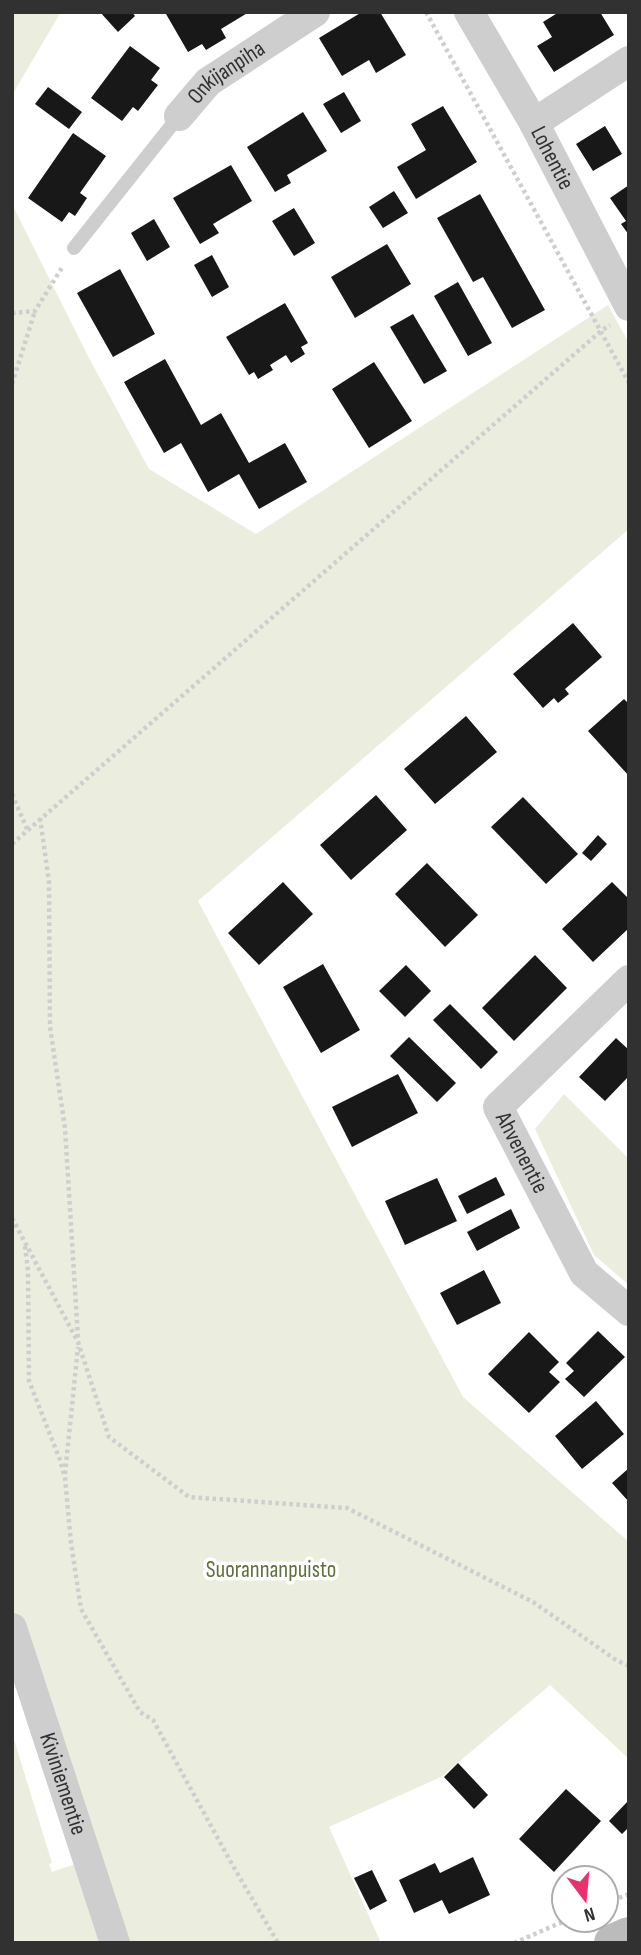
<svg xmlns="http://www.w3.org/2000/svg" width="641" height="1955" font-family="'Sofia Sans Condensed',sans-serif">
<style>
.green{fill:#ebeedf}
.building{fill:#181818}
.lines{fill:none;stroke-linecap:round;stroke-linejoin:round}
.path{stroke:#cecece;stroke-width:4.5;stroke-dasharray:3.5 3.5;stroke-linecap:butt}
.lane{stroke:#cecece;stroke-width:14}
.street{stroke:#cecece;stroke-width:30}
.secondary{stroke:#bbb;stroke-width:38}
.labels{text-anchor:middle;dominant-baseline:central;stroke-width:7;stroke-linejoin:round;paint-order:stroke}
.street-label{font-size:23px;fill:#313131;stroke:#fff}
.park-label{font-size:23px;fill:#606f3c;stroke:#fff}
</style>
<rect width="100%" height="100%" fill="#fff"/>
<path class="green" d="M12 12H61L12 95Z
M12 204 89 358 149 469 256 534 608 305 629 343V529L198 901 463 1397 629 1542V1759L550 1685 441 1777 329 1827 381 1943H119L12 1614Z
M564 1094 629 1159V1285L594 1255 535 1129Z
M12 1733 52 1863 49 1864 52 1872 84 1861 110 1943H12Z"/>
<path class="building" d="M100 12H132L135 16 118 32Z
M169 12H249L221 29 226 38 206 50 202 44 188 52 166 14Z
M362 12H380L406 55 376 73 369 60 342 76 319 38Z
M559 12H574L576 14 579 12H600L614 35 554 72 537 46 552 37 543 22Z
M130 46 160 68 151 80 158 85 138 111 133 107 122 121 91 98Z
M48 87 82 112 69 129 35 104Z
M344 92 361 121 341 133 323 104Z
M443 106 477 162 416 199 397 167 426 150 411 124Z
M303 112 327 151 287 175 291 183 275 192 247 147Z
M605 126 622 154 593 171 576 144Z
M73 133 106 156 80 193 87 198 75 216 69 212 62 222 28 198Z
M231 165 252 201 213 224 219 233 200 244 173 198Z
M629 185V235L621 224 626 221 610 198Z
M394 191 408 213 383 228 369 207Z
M480 194 545 310 512 328 483 277 473 282 437 218Z
M294 208 315 243 294 256 272 221Z
M154 219 170 247 147 261 131 233Z
M387 244 411 284 355 318 331 277Z
M212 255 229 287 212 297 194 265Z
M120 269 155 334 113 357 77 293Z
M458 282 492 343 468 356 434 296Z
M285 303 308 343 301 347 305 354 291 363 286 355 270 365 273 370 258 379 254 372 249 375 226 337Z
M413 314 447 371 424 384 390 327Z
M165 359 201 425 221 413 249 463 285 443 307 482 259 509 239 474 208 492 181 443 164 453 124 382Z
M374 362 412 421 369 448 332 389Z
M573 623 602 657 565 689 569 694 558 703 554 698 543 708 513 674Z
M624 699 629 704V776L588 731Z
M466 716 497 752 435 804 404 769Z
M376 795 407 830 351 880 320 845Z
M523 797 578 854 546 884 491 827Z
M598 835 607 844 591 861 582 853Z
M427 863 478 915 445 947 395 894Z
M283 882 313 914 259 965 228 933Z
M612 882 629 899V928L593 962 562 929Z
M535 955 567 988 514 1041 482 1008Z
M323 964 360 1030 321 1053 283 987Z
M406 965 431 991 405 1017 379 991Z
M450 1004 498 1052 481 1069 433 1020Z
M409 1037 456 1083 437 1102 390 1056Z
M616 1038 629 1050V1076L605 1101 579 1077Z
M398 1074 418 1113 352 1147 332 1107Z
M496 1177 505 1195 467 1214 458 1196Z
M437 1178 457 1221 405 1245 385 1201Z
M511 1209 520 1228 477 1251 467 1232Z
M484 1270 501 1303 457 1325 440 1293Z
M598 1331 625 1357 584 1397 565 1379 574 1371 566 1363Z
M529 1332 559 1362 549 1372 560 1382 529 1413 488 1374Z
M596 1401 624 1434 582 1469 555 1436Z
M629 1468V1502L612 1483Z
M458 1763 488 1795 474 1809 444 1777Z
M566 1789 601 1821 554 1872 519 1839Z
M629 1800V1827L622 1834 609 1821Z
M473 1857 490 1895 449 1914 442 1900 414 1913 399 1880 435 1863 440 1873Z
M372 1870 387 1901 370 1910 354 1878Z"/>
<g class="lines">
<path class="path" d="M426 12 629 383
M12 313 35 311 63 266
M12 384 35 311
M12 794 27 829
M40 818 49 882 50 1027 65 1128 78 1338
M12 844 601 331 610 325
M12 1218 78 1342 109 1437 189 1497 347 1508 533 1602 616 1660 629 1666
M25 1246 28 1271 29 1381 60 1460 65 1478 71 1543 81 1609 140 1712 153 1720 233 1866 278 1943
M65 1474 78 1347
M606 1903 629 1894
M514 1943 567 1920"/>
<path class="lane" d="M74 248 179 116"/>
<g class="street">
<path id="s1" d="M469 12 534 123 629 306"/>
<path id="s2" d="M179 116 208 82 315 12"/>
<path d="M534 123 629 61"/>
<path id="s3" d="M629 980 498 1107 584 1273 629 1311"/>
<path id="s4" d="M12 1628 115 1943"/>
</g>
<path class="secondary" d="M613 1943 629 1936"/>
</g>
<g class="labels">
<g class="street-label">
<text stroke="none"><textPath href="#s2" startOffset="65">Onkijanpiha</textPath></text>
<text stroke="none"><textPath href="#s1" startOffset="168">Lohentie</textPath></text>
<text stroke="none"><textPath href="#s3" startOffset="234">Ahvenentie</textPath></text>
<text stroke="none"><textPath href="#s4" startOffset="164">Kiviniementie</textPath></text>
</g>
<g class="park-label">
<text x="271" y="1570">Suorannanpuisto</text>
</g>
</g>
<rect width="641" height="1955" fill="none" stroke="#313131" stroke-width="28"/>
<g transform="translate(585 1899) rotate(164)"><circle r="33" fill="#ffffff" stroke="#adadad" stroke-width="2"/>
<path d="M0-5L12 26L0 18L-12 26Z" fill="#ea316c"/>
<text y="-10" font-size="19" font-weight="bold" text-anchor="middle" fill="#313131">N</text>
</g>
</svg>
